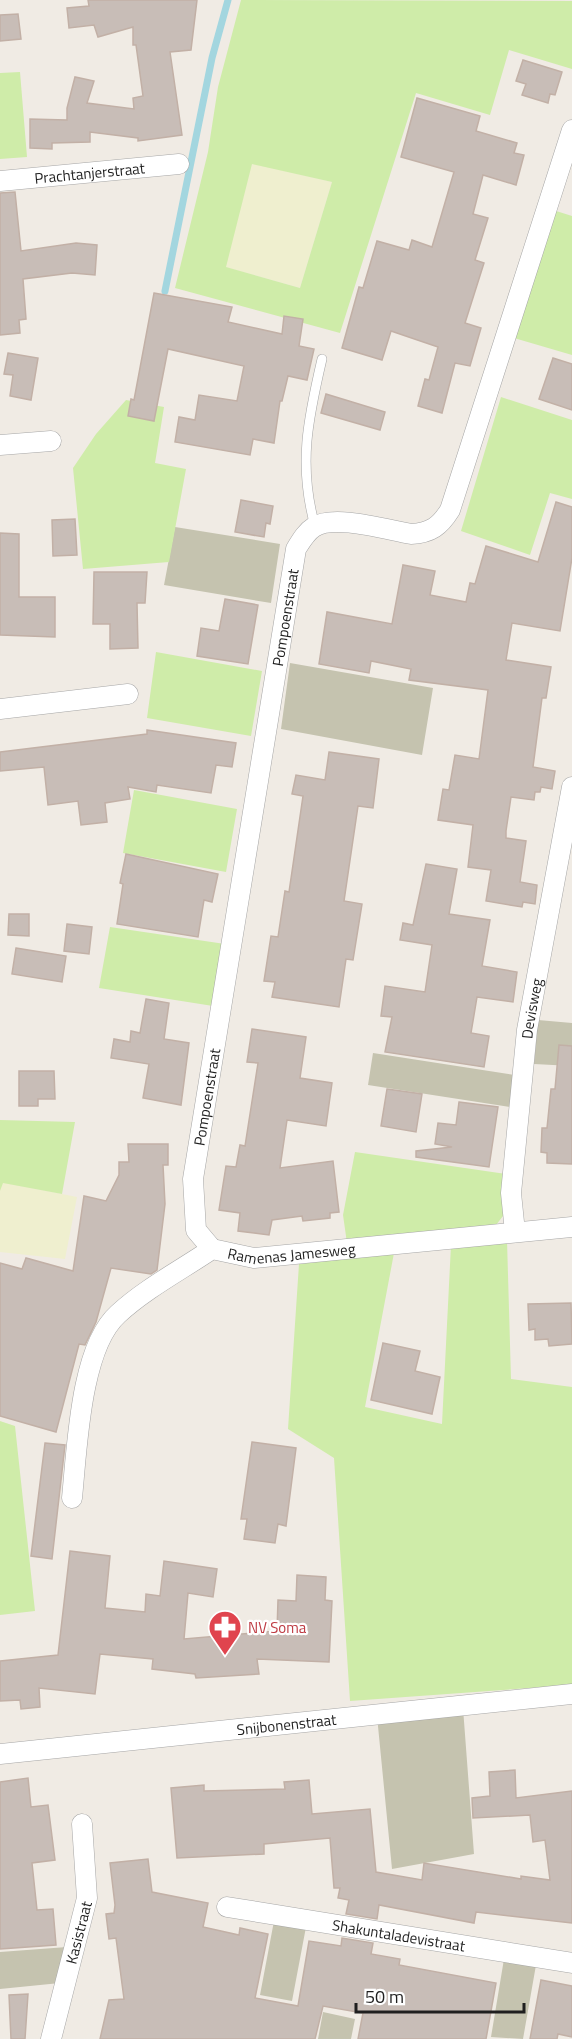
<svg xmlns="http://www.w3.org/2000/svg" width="572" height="2039" font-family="'Titillium Web',sans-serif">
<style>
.construction{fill:#c5c3af}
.farmland{fill:#efefcf}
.grass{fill:#cfeca9;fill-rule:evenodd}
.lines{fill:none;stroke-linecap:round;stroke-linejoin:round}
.stream{stroke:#a3d6df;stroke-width:7}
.building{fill:#c8bdb7;stroke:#c2b0a6;stroke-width:1.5}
.lane-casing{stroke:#a6a6a6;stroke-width:10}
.street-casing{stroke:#a6a6a6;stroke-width:21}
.lane{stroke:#fff;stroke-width:9}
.street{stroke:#fff;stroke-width:20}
.labels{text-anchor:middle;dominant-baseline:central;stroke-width:4.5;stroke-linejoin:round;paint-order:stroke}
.street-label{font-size:15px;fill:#1f1f1f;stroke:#fff}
.health-label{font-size:15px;fill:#be3a42;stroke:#fff;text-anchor:start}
</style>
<rect width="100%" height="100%" fill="#f0ebe4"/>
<path class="construction" d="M175 527 280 544 271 603 164 585Z
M290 663 433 688 422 755 281 729Z
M538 1020 572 1023V1066L534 1064Z
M373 1053 515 1075 510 1107 368 1085Z
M463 1708 474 1854 392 1869 377 1716Z
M274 1921 306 1927 292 2001 260 1995Z
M67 1947 60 1983 0 1989V1952Z
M504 1959 536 1965 523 2039 491 2037Z
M323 2012 355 2019 351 2039H318Z"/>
<path class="farmland" d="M252 163 332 182 300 288 225 267Z
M2 1182 77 1197 65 1259 0 1252V1191Z"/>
<path class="grass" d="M241 0 572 1V69L509 50 490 115 416 93 340 333 175 288 208 152 218 87ZM252 164 332 182 300 288 226 267Z
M20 72 27 157 0 159V73Z
M553 210 572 216V355L514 338Z
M501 397 572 420V499L550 493 530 555 461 531Z
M126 400 164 407 155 463 186 469 169 562 83 569 73 468 96 434Z
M156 652 262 671 251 736 147 718Z
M134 790 237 809 226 872 123 853Z
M110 927 225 944 213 1006 99 988Z
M0 1120 75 1122 62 1194 3 1183 0 1191Z
M355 1152 506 1174 505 1206 503 1216 496 1225 347 1243 343 1215Z
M507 1240 511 1379 572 1387V1685L350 1701 334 1458 288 1429 299 1264 394 1253 365 1407 442 1424 451 1245Z
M0 1421 15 1426 35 1611 0 1615Z"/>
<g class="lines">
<path class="stream" d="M165 291 212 58 228 0"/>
</g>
<path class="building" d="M88 0H197L191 50 170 52 182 135 138 141V138L90 132V142L52 143V149L30 148V119L67 120V108L75 77 94 81 87 103 134 109 133 98 143 96 136 45H133V27L98 37 94 25 69 28 67 8 89 6Z
M18 14 21 39 0 41V15Z
M523 60 562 72 555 95 550 94 548 103 522 95 526 84 516 81Z
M417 98 480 116 476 131 517 143 514 153 524 155 516 185 483 175 473 214 488 218 475 260 484 263 465 323 481 328 470 366 455 363 442 413 418 406 425 379 429 380 438 347 391 331 382 360 342 348 359 287 363 288 377 241 409 250 412 240 432 247 454 172 401 157Z
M15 192 21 251 76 243 97 245 95 275 72 273 23 279 26 319 19 320 20 333 0 335V193Z
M154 293 232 307 228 322 282 334 284 316 303 319 299 346 314 349 307 380 288 376 282 401H280L274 443 253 439 250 455 175 442 179 417 195 420 199 395 237 401 244 366 168 349 154 421 128 416 131 399 134 400Z
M8 353 38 358 31 400 10 396 13 375 4 374Z
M553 358 572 364V410L539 399Z
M326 394 385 412 380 430 321 413Z
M241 500 273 506 270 524 266 523 264 537 235 532Z
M556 502 572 507V558L560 631 512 623 506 660 551 667 546 698H542L533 767 555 771 552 789 541 787 540 792H535L534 800 511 797 506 831V838L526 841 520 882 537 885 535 904 523 902 522 907 486 901 491 870 468 867 473 825 438 820 443 789 449 790 455 755 479 759 488 690 409 680 411 669 371 661 369 673 319 664 327 612 392 624 403 565 435 571 430 595 466 602 470 583 475 584 486 546 538 562Z
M75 519 77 555 53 556 52 520Z
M0 533 19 534V597H55V637L0 635Z
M94 572H147L145 603H137L138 648 110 649V624H93Z
M225 599 258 605 248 664 197 656 201 628 219 631Z
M147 730 236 743 232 767 216 765 211 793 157 785 156 792 128 787 130 799 105 803 107 822 81 825 78 801 48 805 44 767 0 771V752L147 734Z
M329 752 379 759 373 808 358 806 344 901 362 904 353 960 346 959 339 1007 272 997 275 982 264 981 271 936 278 937 285 891 289 892 303 796 292 794 296 775 325 780Z
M126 854 218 874 212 902 204 900 198 937 117 924 123 884 120 883Z
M426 864 457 869 449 914 490 920 482 966 517 972 513 1002 477 997 471 1033 489 1036 484 1067 385 1052 392 1017 381 1016 385 986 425 992 432 945 400 940 403 923 413 925Z
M9 914H29V936L8 935Z
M67 924 92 927 89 954 64 951Z
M16 948 66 956 62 982 12 974Z
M146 999 169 1003 164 1039 189 1043 181 1105 143 1098 149 1064 111 1058 114 1039 130 1042 131 1031 140 1033Z
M252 1029 306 1037 300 1078 332 1083 326 1126 287 1120 280 1168 333 1161 339 1212 330 1213V1218L303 1221 302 1216 272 1220 269 1235 238 1231 240 1213 219 1210 226 1166 236 1167 240 1145 245 1146 258 1063 247 1062Z
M559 1045 572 1046V1164L547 1163V1153L541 1152 542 1128H547L551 1089H555Z
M19 1071H54L55 1099H38V1106H19Z
M387 1089 422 1094 416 1132 381 1126Z
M459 1102 498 1107 489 1167 416 1157V1151L452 1147 435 1144 438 1123 456 1125Z
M128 1144H168V1165H163L165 1204 157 1270 151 1274 111 1268 96 1322 85 1345 79 1344 56 1432 0 1416V1263L22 1269 26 1258 73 1271 84 1196 106 1201 119 1175V1162H129Z
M571 1303 572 1344 549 1346 548 1339 535 1340V1329L529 1330 528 1304Z
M383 1343 420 1351 415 1371 440 1377 432 1414 371 1400Z
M252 1442 296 1448 286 1526 278 1524 275 1543 244 1539 247 1519H241Z
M45 1443 65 1445 52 1559 31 1556Z
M70 1551 110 1556 105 1608 145 1612 146 1594 160 1596 164 1561 217 1569 213 1597 188 1593 184 1639 277 1631 278 1600 296 1601 297 1575 326 1577 325 1600 332 1601 329 1662 257 1659 259 1674 196 1678 195 1674 152 1669 153 1659 100 1654 95 1694 39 1688 40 1707 21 1709 20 1700 0 1701V1661L58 1655Z
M515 1770 516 1798 572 1791V1923L476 1912 474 1923 379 1905 377 1919 346 1914 349 1900 338 1898 340 1888H334L330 1838 264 1844V1854L177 1858 171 1788 204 1785V1791L285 1789 284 1782 309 1780 312 1814 370 1809 376 1872 422 1880 424 1863 521 1879V1876L550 1880 545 1840 533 1842 530 1815 473 1818 472 1798 490 1796 489 1772Z
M28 1778 31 1807 48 1805 55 1860 32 1863 37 1910 53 1909 56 1945 0 1949V1782Z
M148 1859 152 1892 208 1903 203 1927 239 1935 240 1928 268 1934 255 1998 298 2006 309 1941 341 1946 342 1938 373 1943 371 1954 400 1959 399 1965 496 1983 486 2039H358L363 2013 323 2006 315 2039H100L109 2000 124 1999 116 1938 109 1939 106 1914 114 1913 115 1905 110 1863Z
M541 1980 572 1986V2037L558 2034 557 2039H530Z
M28 1994 25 2039H11L9 1995Z"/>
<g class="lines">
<defs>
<path id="lane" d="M315 526C298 465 308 419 322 359"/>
<g id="street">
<path id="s1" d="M0 181 179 164"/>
<path d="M0 445 51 441"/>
<path d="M0 709 128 694"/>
<path id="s2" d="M515 1232 511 1193 527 1030 572 787"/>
<path id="s3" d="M212 1249 196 1230 193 1179 296 549C301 541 306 532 314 527 334 514 387 530 411 534 431 533 440 526 450 510L572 130"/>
<path id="s4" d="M72 1498C77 1450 80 1348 118 1314 145 1289 181 1270 212 1249L254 1258 572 1227"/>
<path id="s5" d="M0 1754 572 1694"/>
<path id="s6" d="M227 1907 572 1963"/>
<path id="s7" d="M51 2039 87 1898 82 1824"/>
</g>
</defs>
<use href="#lane" class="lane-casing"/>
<use href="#street" class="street-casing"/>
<use href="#lane" class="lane"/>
<use href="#street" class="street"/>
</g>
<defs>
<symbol id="pharmacy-pin" viewBox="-11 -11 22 30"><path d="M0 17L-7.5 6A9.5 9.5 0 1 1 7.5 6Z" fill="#e0444e" stroke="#fff"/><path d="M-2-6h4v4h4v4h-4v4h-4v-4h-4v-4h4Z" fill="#fff"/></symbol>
</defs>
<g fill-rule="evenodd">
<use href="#pharmacy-pin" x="206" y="1608" width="38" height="52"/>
</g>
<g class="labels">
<g class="street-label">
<text stroke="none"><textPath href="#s1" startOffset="90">Prachtanjerstraat</textPath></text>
<text stroke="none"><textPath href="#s3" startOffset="645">Pompoenstraat</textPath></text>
<text stroke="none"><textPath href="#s2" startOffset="225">Devisweg</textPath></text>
<text stroke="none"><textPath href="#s3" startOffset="159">Pompoenstraat</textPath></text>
<text stroke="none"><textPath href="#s4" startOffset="388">Ramenas Jamesweg</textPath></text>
<text stroke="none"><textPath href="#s5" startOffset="288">Snijbonenstraat</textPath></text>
<text stroke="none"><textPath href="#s7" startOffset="110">Kasistraat</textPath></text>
<text stroke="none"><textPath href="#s6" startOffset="174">Shakuntaladevistraat</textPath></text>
</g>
<g class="health-label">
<text x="248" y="1627">NV Soma</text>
</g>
</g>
<path d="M356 2003v9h168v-9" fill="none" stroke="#1f1f1f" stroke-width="3"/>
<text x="365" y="2003" font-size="18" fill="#1f1f1f" stroke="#ffffff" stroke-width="4.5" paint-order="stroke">50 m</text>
</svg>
